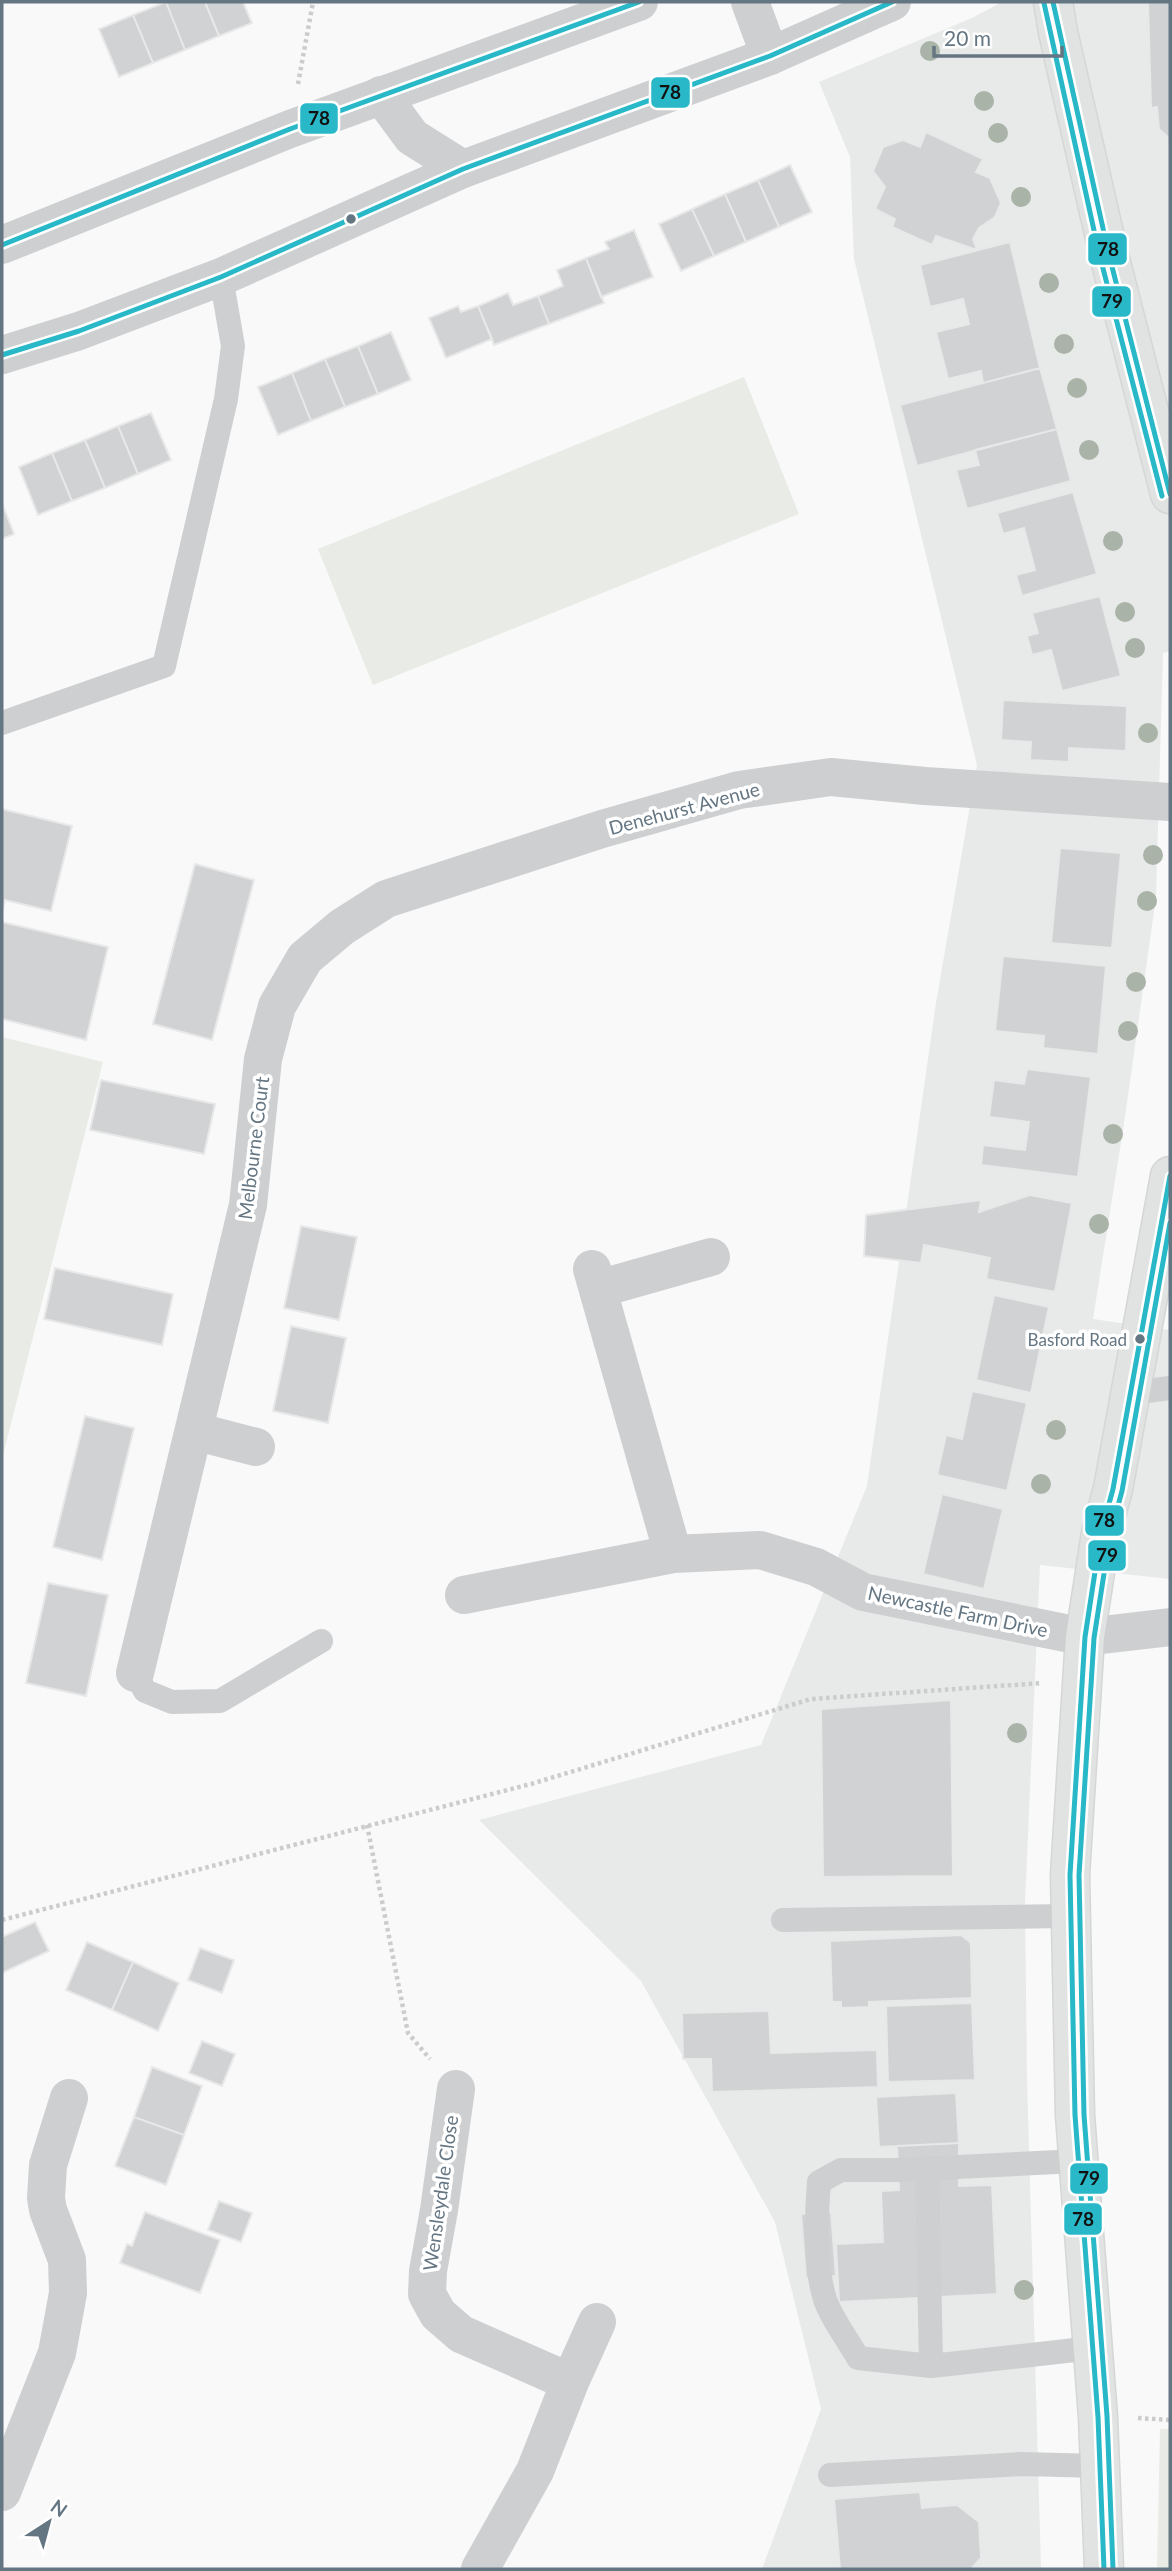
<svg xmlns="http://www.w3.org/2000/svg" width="1172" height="2571" font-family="Lato,sans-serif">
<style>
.built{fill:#e8e9e9}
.green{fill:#e8ebe6}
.building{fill:#d0d2d3;stroke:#e8e8e8;stroke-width:2}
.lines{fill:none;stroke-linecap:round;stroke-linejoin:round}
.trunk-casing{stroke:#d5d6d6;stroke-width:41}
.path{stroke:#cbcccd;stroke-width:4.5;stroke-dasharray:3.5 3.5;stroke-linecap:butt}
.service{stroke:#cecfd0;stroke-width:24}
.minor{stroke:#cecfd0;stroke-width:38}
.tertiary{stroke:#cecfd0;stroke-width:38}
.trunk{stroke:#e1e2e2;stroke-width:38}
.bus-1-casing{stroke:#fff;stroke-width:10}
.bus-2-casing{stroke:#fff;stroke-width:10}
.bus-1{stroke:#28b8c7;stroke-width:5}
.bus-2{stroke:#28b8c7;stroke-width:5}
.tree{fill:#a9b3a7}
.bus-dot{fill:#657683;stroke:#fff;stroke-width:2.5}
.labels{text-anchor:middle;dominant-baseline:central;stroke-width:7;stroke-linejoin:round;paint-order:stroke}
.bus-label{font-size:17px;fill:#657683;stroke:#fff;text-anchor:end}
.street-label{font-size:19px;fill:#657683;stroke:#fff}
.line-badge{stroke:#fff;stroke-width:2.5}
.pale-badge-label{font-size:19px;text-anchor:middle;font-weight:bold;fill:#111}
</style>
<rect width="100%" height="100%" fill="#f9f9f9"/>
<path class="built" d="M1002 2H1170V651L1163 653 1156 897 1125 1117 1093 1319 1170 1330V1579L1040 1565 1025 1902 1027 2078 1041 2569H762L821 2409 775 2222 641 1981 479 1820 761 1745 867 1486 936 1003 977 765 854 259 850 157 819 82 972 18Z"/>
<path class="green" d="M744 377 799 514 373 685 318 549Z
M2 1037 103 1062 2 1459Z
M1160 2429H1170V2569H1157Z"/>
<path class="building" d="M166 2H205L219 36 185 50Z
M166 2 185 50 153 63 133 15Z
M205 2H243L252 23 219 36Z
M1148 2H1170V139L1159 129 1157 107 1151 108Z
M133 15 153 63 119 77 99 29Z
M926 132 983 159 976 172 990 178 1001 203 995 217 979 228 973 239 977 250 936 236 932 245 892 227 895 219 875 209 885 187 873 171 883 147 903 140 920 147Z
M790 165 812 212 779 227 758 180Z
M758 180 779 227 746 242 725 194Z
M725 194 746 242 714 256 692 209Z
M692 209 714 256 681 271 659 224Z
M634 230 653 277 601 297 586 258 609 249 605 242Z
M1010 242 1040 368 983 383 981 371 948 379 936 332 969 324 963 299 930 307 920 265Z
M586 258 604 303 549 324 538 296 563 286 557 270Z
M508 293 513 305 538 296 549 324 494 345 478 306Z
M458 306 461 312 478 306 492 339 446 358 429 318Z
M391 332 411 380 378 394 358 346Z
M358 346 378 394 345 407 325 359Z
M325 359 345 407 311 421 292 373Z
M1040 368 1057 429 917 466 900 405Z
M292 373 311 421 278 435 258 387Z
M151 413 171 460 138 474 118 426Z
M118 426 138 474 105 488 85 440Z
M1057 429 1071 481 967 509 956 470 979 465 975 450Z
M85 440 105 488 72 501 52 453Z
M52 453 72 501 38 515 19 467Z
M1073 492 1097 574 1022 596 1016 575 1035 570 1024 528 1003 534 997 513Z
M2 503 14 534 2 539Z
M1100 596 1121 676 1062 691 1051 650 1032 655 1027 636 1038 633 1032 613Z
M1003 700 1127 706 1126 751 1069 748V762L1030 760 1031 742 1001 740Z
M2 809 72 826 51 911 5 900 2 913Z
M1060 848 1121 853 1112 948 1051 943Z
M195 864 254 880 212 1040 153 1024Z
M2 922 108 947 86 1040 2 1019Z
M1003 956 1106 966 1098 1054 1043 1048 1044 1036 995 1031Z
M1027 1069 1091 1077 1078 1177 981 1165 983 1145 1025 1150 1029 1122 989 1117 994 1080 1024 1084Z
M101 1080 215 1104 204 1154 90 1130Z
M1030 1195 1072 1203 1055 1292 986 1279 990 1258 971 1254 924 1245 921 1263 864 1256 866 1215 981 1200 979 1212Z
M301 1226 357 1237 339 1320 284 1308Z
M55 1268 173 1294 162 1345 44 1319Z
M994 1295 1049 1307 1031 1393 976 1380Z
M291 1326 346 1338 328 1423 273 1411Z
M972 1391 1027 1403 1007 1491 937 1475 946 1435 962 1439Z
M85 1416 134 1428 102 1560 53 1547Z
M942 1494 1003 1509 984 1589 923 1574Z
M48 1583 108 1595 86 1696 26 1683Z
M951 1700 953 1876 823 1877 821 1709Z
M35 1922 49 1951 2 1973V1937Z
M961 1935 970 1942 971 1946 972 1998 869 2002V2007L841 2008V2002H832L830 1941Z
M87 1942 133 1962 112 2010 66 1990Z
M200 1948 234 1960 222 1993 188 1980Z
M133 1962 179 1983 158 2031 112 2010Z
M972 2003 975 2080 888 2082 886 2006Z
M769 2011 771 2053 877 2050 878 2087 712 2092 711 2059H683L682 2013Z
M202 2041 235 2054 222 2086 189 2073Z
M152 2067 202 2086 184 2135 134 2117Z
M956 2093 959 2143 879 2147 876 2097Z
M134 2117 184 2135 166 2185 115 2166Z
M959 2143V2186L992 2185 997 2294 839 2302 836 2244 883 2242 881 2191 899 2190 897 2146Z
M219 2201 252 2213 241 2242 208 2230Z
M145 2212 220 2240 200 2293 120 2263 127 2244 132 2246Z
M831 2212 836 2276 806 2278 801 2214Z
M920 2492 922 2508 957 2505 979 2522 981 2558 971 2569H840L834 2499Z"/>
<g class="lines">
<defs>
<path id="trunk" d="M1053 2 1058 32 1108 251 1170 494
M1104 2569 1098 2417 1075 2115 1070 1875 1085 1637 1101 1533 1113 1489 1170 1176"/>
</defs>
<use href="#trunk" class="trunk-casing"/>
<path class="path" d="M298 84 313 2
M367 1825 408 2033 430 2059
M2 1920 531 1784 811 1699 1042 1683
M1138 2418 1170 2420"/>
<path class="service" d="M2 723 164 666 226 399 233 346 221 277
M1130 1393 1170 1388
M135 1673 145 1691 172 1702 220 1701 321 1641
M783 1920 1071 1916
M1078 2161 898 2170H841L819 2182C816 2215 815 2265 824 2296 829 2315 848 2340 858 2358L931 2366 1093 2348
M927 2168 931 2366
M830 2475 1021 2464 1100 2466"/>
<path class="minor" d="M750 2 770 56
M381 95 412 137 463 169
M592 1269 673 1554
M598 1289 711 1257
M194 1431 256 1447
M464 1595 673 1554 760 1550 816 1567 863 1592 1085 1637 1170 1627
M135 1673 248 1205 263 1059 277 1006 305 958 342 927 386 899 602 829 739 790 831 777 925 786 1170 802
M456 2089 439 2210 428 2271 427 2294 438 2314 461 2334 570 2382 535 2471 480 2569
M570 2382 597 2322
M2 2492 57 2353 68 2293 67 2260 48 2210 46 2198 48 2165 69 2098"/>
<path class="tertiary" d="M2 245 290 129 639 2
M2 355 79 331 221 277 463 169 770 56 892 2"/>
<use href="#trunk" class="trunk"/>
<defs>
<path id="bus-1" d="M1053 2 1108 251 1170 494
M2 245 290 129 639 2
M2 355 79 331 221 277 463 169 770 56 892 2
M1104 2569 1098 2417 1075 2115 1070 1875 1085 1637 1101 1533 1113 1489 1170 1176"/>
<path id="bus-2" d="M1044 3 1099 253 1162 496
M1113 2569 1107 2416 1084 2115 1079 1875 1094 1638 1110 1535 1122 1491 1170 1223"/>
</defs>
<use href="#bus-1" class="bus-1-casing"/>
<use href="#bus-2" class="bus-2-casing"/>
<use href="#bus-1" class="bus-1"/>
<use href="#bus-2" class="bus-2"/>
</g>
<g class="tree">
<circle cx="930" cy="51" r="10"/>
<circle cx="984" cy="101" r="10"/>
<circle cx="998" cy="133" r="10"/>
<circle cx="1021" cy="197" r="10"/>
<circle cx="1049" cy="283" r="10"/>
<circle cx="1064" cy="344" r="10"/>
<circle cx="1077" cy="388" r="10"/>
<circle cx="1089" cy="450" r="10"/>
<circle cx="1113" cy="541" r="10"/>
<circle cx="1125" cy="612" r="10"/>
<circle cx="1135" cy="648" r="10"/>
<circle cx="1148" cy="733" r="10"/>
<circle cx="1153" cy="855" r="10"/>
<circle cx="1147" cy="901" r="10"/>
<circle cx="1136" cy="982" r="10"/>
<circle cx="1128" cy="1031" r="10"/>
<circle cx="1113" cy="1134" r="10"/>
<circle cx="1099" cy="1224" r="10"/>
<circle cx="1056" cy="1430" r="10"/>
<circle cx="1041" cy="1484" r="10"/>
<circle cx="1017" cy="1733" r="10"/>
<circle cx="1024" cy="2290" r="10"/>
</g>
<g class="bus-dot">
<circle cx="351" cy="219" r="6"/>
<circle cx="1140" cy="1339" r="6"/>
</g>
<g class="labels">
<g class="bus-label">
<text x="1127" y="1339">Basford Road</text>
</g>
<g class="street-label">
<text transform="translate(684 808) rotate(-15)">Denehurst Avenue</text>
<text transform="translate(253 1148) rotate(-83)">Melbourne Court</text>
<text transform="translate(958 1611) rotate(12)">Newcastle Farm Drive</text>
<text transform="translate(440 2193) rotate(-82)">Wensleydale Close</text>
</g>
</g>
<g class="line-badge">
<rect x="650" y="76" width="41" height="33" rx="7" fill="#28b8c7"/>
<rect x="299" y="102" width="40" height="33" rx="7" fill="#28b8c7"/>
<rect x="1087" y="232" width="41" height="34" rx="7" fill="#28b8c7"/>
<rect x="1091" y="285" width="41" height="33" rx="7" fill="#28b8c7"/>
<rect x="1084" y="1504" width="41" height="33" rx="7" fill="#28b8c7"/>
<rect x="1087" y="1539" width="40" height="33" rx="7" fill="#28b8c7"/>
<rect x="1069" y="2162" width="40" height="33" rx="7" fill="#28b8c7"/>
<rect x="1063" y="2202" width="40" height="34" rx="7" fill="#28b8c7"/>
</g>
<g class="pale-badge-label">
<text x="670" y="99">78</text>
<text x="319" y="125">78</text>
<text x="1108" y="256">78</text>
<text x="1112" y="308">79</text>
<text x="1104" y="1527">78</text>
<text x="1107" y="1562">79</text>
<text x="1089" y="2185">79</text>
<text x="1083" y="2226">78</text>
</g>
<rect width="1172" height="2571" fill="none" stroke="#657683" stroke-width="7"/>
<g transform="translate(49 2522) rotate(36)" stroke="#ffffff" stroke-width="5" paint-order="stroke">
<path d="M0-5L12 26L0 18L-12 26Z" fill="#657683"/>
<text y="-10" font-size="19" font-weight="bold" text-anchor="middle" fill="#657683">N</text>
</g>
<path d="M934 46v10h128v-10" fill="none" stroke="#657683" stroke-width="3.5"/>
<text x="944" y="46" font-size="21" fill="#657683" stroke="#ffffff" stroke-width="5" paint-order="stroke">20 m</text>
</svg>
